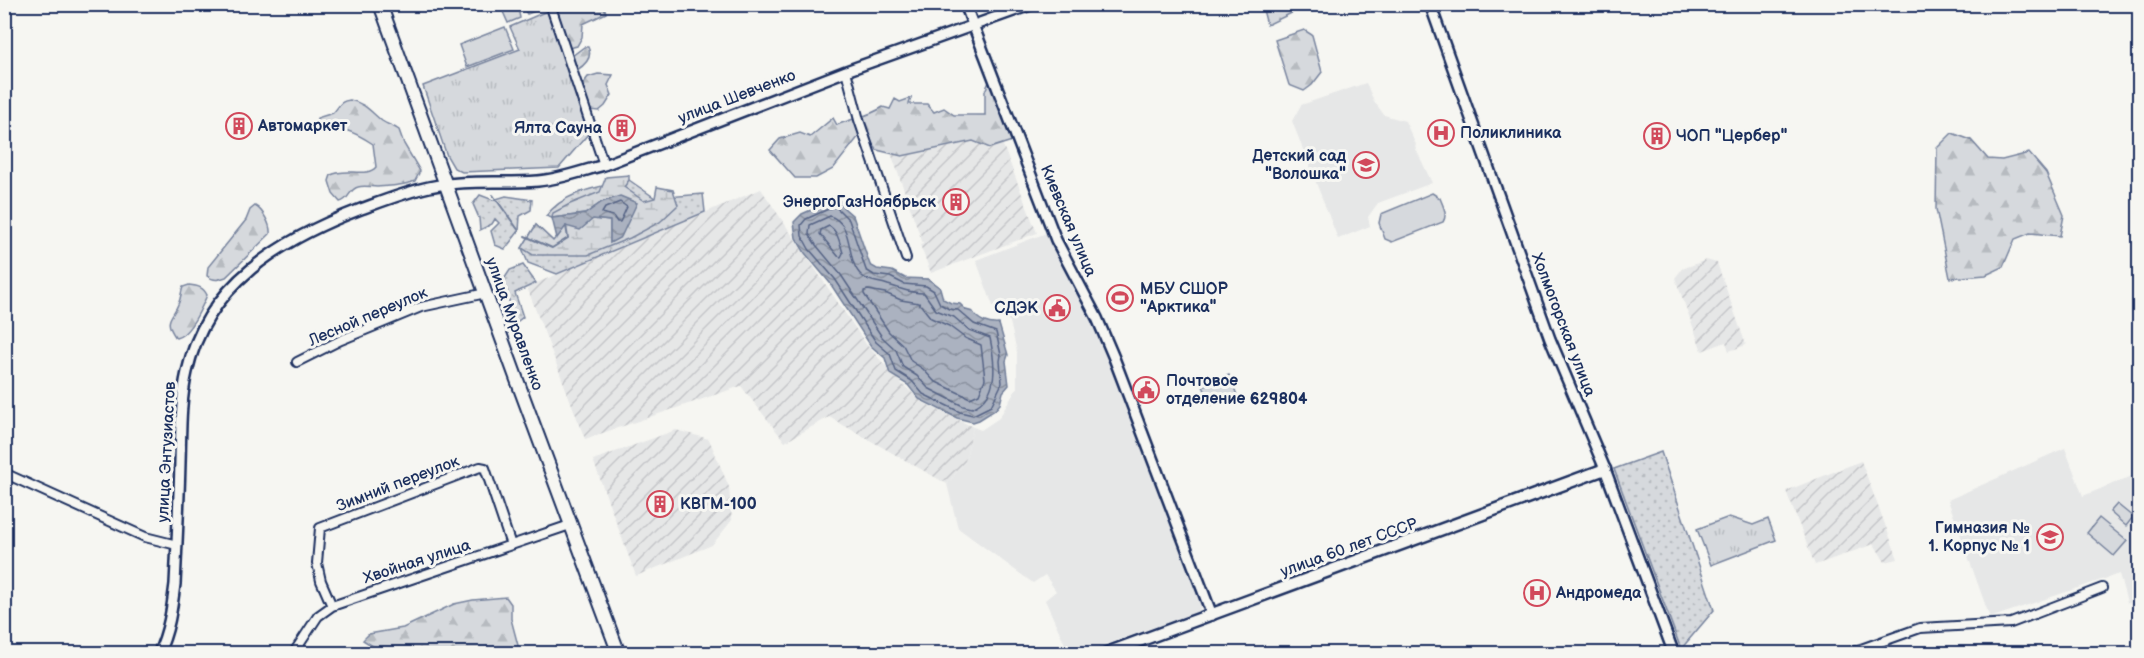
<svg xmlns="http://www.w3.org/2000/svg" width="2144" height="658" font-family="'Balsamiq Sans',sans-serif">
<style>
.built{fill:#e6e7e7}
.industrial{fill:url(#industrial-furrows)}
.grass{fill:url(#grass-dots);stroke:#78849e;stroke-width:1.5}
.forest{fill:url(#forest-firs);stroke:#78849e;stroke-width:1.5}
.wetland{fill:url(#wetland-marsh);stroke:#78849e;stroke-width:1.5}
.park{fill:url(#park-tufts);stroke:#78849e;stroke-width:1.5}
.pitch{fill:#d6d9dd;stroke:#78849e;stroke-width:1.5}
.water{fill:url(#water-waves);stroke:#717e99;stroke-width:1.5}
.lines{fill:none;stroke-linecap:round;stroke-linejoin:round}
.shore{stroke:#556385;stroke-width:1.5}
.stream{stroke:#717e99;stroke-width:2}
.minor-casing{stroke:#1b2f5e;stroke-width:12}
.tertiary-casing{stroke:#1b2f5e;stroke-width:14}
.secondary-casing{stroke:#1b2f5e;stroke-width:15}
.primary-casing{stroke:#1b2f5e;stroke-width:16}
.minor{stroke:#f6f6f2;stroke-width:8}
.tertiary{stroke:#f6f6f2;stroke-width:9}
.secondary{stroke:#f6f6f2;stroke-width:10}
.primary{stroke:#f6f6f2;stroke-width:12}
.labels{text-anchor:middle;dominant-baseline:central;stroke-width:6;stroke-linejoin:round;paint-order:stroke}
.street-label{font-size:16px;fill:#1b2f5e;stroke:#f6f6f2}
.poi-label{font-size:16px;font-weight:bold;fill:#1b2f5e;stroke:#f6f6f2;text-anchor:start}
</style>
<defs>
<pattern id="industrial-furrows" width="10" height="10" patternUnits="userSpaceOnUse" patternTransform="scale(1.5)"><rect width="10" height="10" fill="#e6e7e7"/><path d="M-1 1l2-2M0 10L10 0M9 11l2-2" fill="none" stroke="#c5c6c9"/></pattern>
<pattern id="grass-dots" width="8" height="8" patternUnits="userSpaceOnUse" patternTransform="scale(1.5)"><rect width="8" height="8" fill="#d6d9dd"/><path d="M2 2h.1M6 6h.1" fill="none" stroke="#b7bbc0" stroke-width="1.8" stroke-linecap="round"/></pattern>
<pattern id="forest-firs" width="22" height="20" patternUnits="userSpaceOnUse" patternTransform="scale(1.5)"><rect width="22" height="20" fill="#d6d9dd"/><path d="M5 1l3.5 6h-7zM16 11l3.5 6h-7z" fill="#b7bbc0"/></pattern>
<pattern id="wetland-marsh" width="20" height="14" patternUnits="userSpaceOnUse" patternTransform="scale(1.5)"><rect width="20" height="14" fill="#d6d9dd"/><path d="M1 5h8M5 5V1M11 12h8M15 12V8" fill="none" stroke="#b7bbc0"/></pattern>
<pattern id="park-tufts" width="24" height="20" patternUnits="userSpaceOnUse" patternTransform="scale(1.5)"><rect width="24" height="20" fill="#d6d9dd"/><path d="M3 7l-1-3M5 7V3M7 7l1-3M15 17l-1-3M17 17v-4M19 17l1-3" fill="none" stroke="#b7bbc0"/></pattern>
<pattern id="water-waves" width="16" height="10" patternUnits="userSpaceOnUse" patternTransform="scale(1.5)"><rect width="16" height="10" fill="#abb2c0"/><path d="M0 5q4-4 8 0t8 0" fill="none" stroke="#8a919f"/></pattern>
</defs>
<rect width="100%" height="100%" fill="#f6f6f2"/>
<filter id="ink" filterUnits="userSpaceOnUse"><feTurbulence type="fractalNoise" baseFrequency=".0167" numOctaves="2"/><feDisplacementMap in="SourceGraphic" scale="12" xChannelSelector="R" yChannelSelector="G"/><feConvolveMatrix kernelMatrix="1 2 1 2 8 2 1 2 1" color-interpolation-filters="sRGB"/></filter>
<g filter="url(#ink)">
<path class="built" d="M1366 83 1374 101 1384 115 1405 121 1416 145 1415 147 1432 183 1378 203 1368 217 1370 226 1338 239 1292 121 1301 105Z
M1049 232 1106 352 1202 603 1199 611 1082 653H1069L1045 600 1056 591 1045 575 1033 583 958 528 947 484 965 462 973 427 981 430 999 418 1017 388V352L1010 322 993 306 976 260Z
M2065 448 2083 496 2139 473V609L2127 602 2119 574 1990 618 1948 500Z"/>
<path class="industrial" d="M992 117 1037 233 931 273 920 245 923 244 891 153Z
M761 189 866 344 903 385 924 403 973 427 965 462 947 484 829 417 785 442 741 386 585 439 527 287Z
M1706 260 1717 263 1746 345 1729 351 1726 342 1702 351 1675 278 1682 269Z
M676 430 709 439 729 487 732 520 712 545 636 576 593 460Z
M1861 461 1898 559 1885 562 1874 544 1815 565 1786 491Z"/>
<path class="grass" d="M629 180 655 198 703 194 705 212 557 274 528 263 522 248 536 225 553 241 585 214 552 218 546 216C566 190 600 187 629 180Z
M480 195 493 200 506 196 532 200 531 210 520 216 519 231 505 249 495 245 491 231 499 223 495 219 492 224 480 230 479 218 473 204Z
M523 265 536 283 515 293 523 317 514 324 505 318 511 314 509 300H500L499 287 510 270Z
M1661 452 1714 610 1681 649 1614 469Z"/>
<path class="forest" d="M500 5H542L543 8 527 14 522 6 518 8 520 18 508 23Z
M554 5 604 6 606 13 583 24 582 37 577 46 569 48Z
M1266 5V4L1308 5 1267 25 1262 6Z
M1304 30 1312 35 1322 72 1312 85 1304 91 1289 85 1275 40Z
M584 47H588C593 57 585 65 577 70L572 56Z
M598 74 613 75 608 85 612 95 605 106 599 111 590 110 582 85 588 77Z
M989 82 1012 141 990 148 973 141 902 156 877 150 863 131 833 169 816 178H795L770 150 780 139 800 133 810 137 833 118 837 125C855 117 866 118 883 107L890 109 895 99 900 102 911 98 909 104H927L934 112 944 108 954 115H985V91Z
M350 100C365 103 371 112 382 121 388 125 394 126 399 130L404 144 420 171 415 181C403 186 390 186 377 187 371 187 364 185 358 187 348 190 350 200 340 202L333 194 329 181 331 175C346 167 367 178 376 167L373 144C364 138 356 133 345 130 335 127 324 130 316 123L317 118 333 113C340 106 339 101 350 100Z
M1952 133 1971 140 1988 159 2002 160 2029 153 2046 173 2064 215 2060 236 2030 233 2015 239 2003 267 1986 275 1950 278 1936 209 1937 148Z
M255 206C263 210 271 225 270 234L226 277C218 280 214 281 207 276L208 267 246 220 250 210Z
M189 285C198 286 203 287 207 295 202 307 190 335 176 338 162 318 173 319 179 302 181 297 181 292 183 287Z
M506 597 511 604V619L520 653H384L363 640 369 634 403 628 454 604 473 600Z"/>
<path class="wetland" d="M629 175V180L624 187 644 201 655 198 657 187 673 190 678 205 660 222 630 238 588 255H533L522 248 536 225 553 241 566 226 593 219 610 221V242L636 203 602 202 585 214 552 218 553 213 570 204 600 192 606 177Z"/>
<path class="park" d="M547 11 589 133 559 168 462 172 454 168 447 156 423 86 520 49 510 27Z
M1229 375 1237 395 1211 405 1203 386Z
M1729 517 1753 525 1768 519 1776 540 1711 565 1697 529Z"/>
<path class="pitch" d="M505 27 514 49 467 67 459 45Z
M1432 193 1440 198C1443 206 1448 214 1443 222L1392 242 1385 239 1379 223 1381 214Z
M2117 504 2133 517 2126 526 2110 512Z
M2099 518 2127 541 2114 556 2087 533Z"/>
<path class="water" d="M620 196 637 203 621 237 610 243V221L593 219 580 230 566 226 557 238 552 218 585 214 602 202Z
M838 198 844 208 853 216 870 265 877 269 892 271 905 278 928 279 940 288 943 299 951 303 960 304 966 310 973 312C978 321 989 325 999 324L1008 355 1006 361 1009 385 1003 392 1000 404 995 410 979 420 973 422 957 418 919 399 908 385 890 374 885 358 871 346 830 283 805 253 796 238 794 222 802 214Z"/>
<g class="lines">
<path class="shore" d="M620 202 627 207 620 222H617L613 216 602 213 605 208Z
M833 207H836L849 220 866 270 874 275 890 277 904 284 926 286 934 291 940 304 949 309 958 310 974 324 996 332 1001 355 1000 361 1002 383 991 406 973 415 960 412 923 394 912 381 896 371 890 354 876 342 835 279 809 249 802 236 801 225 806 219Z
M830 216C856 225 844 260 862 276 870 283 878 281 888 285 903 289 908 293 924 293L936 310 954 317 969 330 990 338C995 362 1000 396 972 408L963 406 928 388 917 376 903 367 896 350 882 337 841 275 816 245 809 234 810 225Z
M829 226C838 231 840 244 843 253L841 257 838 256 820 234 821 230Z
M868 290 885 293 901 300 919 303 931 318 949 326 965 338 981 345 985 379 979 394 970 398 934 381 923 369 911 361 903 345 889 332 864 294V291Z"/>
<path class="stream" d="M493 195 519 231
M525 236 552 248 568 238 566 226"/>
<defs>
<path id="minor" d="M550 4 604 165
M846 71 859 120 906 258
M4 133 5 135
M297 362 341 340 421 307 486 293
M4 473 145 537 177 545
M332 606 321 581 317 563 320 528 480 467 485 468 511 545
M293 654 318 616 332 606 570 525
M1847 654 1920 628 2011 623 2102 588"/>
<path id="tertiary" d="M965 4 1056 240 1097 318 1114 358 1212 615
M1430 4 1550 339 1605 469 1674 654
M158 654C169 632 172 608 175 584 177 544 179 503 180 462 181 432 180 402 187 372 206 284 282 239 361 209 383 201 406 192 429 187 465 179 502 184 538 181 561 179 582 171 604 165L846 71 1033 4"/>
<path id="secondary" d="M1104 654 1605 469"/>
<path id="primary" d="M380 4 517 380 619 654"/>
</defs>
<use href="#minor" class="minor-casing"/>
<use href="#tertiary" class="tertiary-casing"/>
<use href="#secondary" class="secondary-casing"/>
<use href="#primary" class="primary-casing"/>
<use href="#minor" class="minor"/>
<use href="#tertiary" class="tertiary"/>
<use href="#secondary" class="secondary"/>
<use href="#primary" class="primary"/>
</g>
</g>
<defs>
<symbol id="building-ring" viewBox="-11 -11 22 22"><circle r="9.5" fill="#f6f6f2" stroke="#d1495b" stroke-width="1.5"/><path d="M-4-6H4V6H1V3H-1V6H-4ZM-2.5-4.3h1.7v1.8h-1.7ZM.8-4.3h1.7v1.8H.8ZM-2.5-1h1.7V.8h-1.7ZM.8-1h1.7V.8H.8Z" fill="#d1495b"/></symbol>
<symbol id="hospital-ring" viewBox="-11 -11 22 22"><circle r="9.5" fill="#f6f6f2" stroke="#d1495b" stroke-width="1.5"/><path d="M-5-5h3v3.5h4V-5h3V5h-3V1.5h-4V5h-3Z" fill="#d1495b"/></symbol>
<symbol id="school-ring" viewBox="-11 -11 22 22"><circle r="9.5" fill="#f6f6f2" stroke="#d1495b" stroke-width="1.5"/><path d="M0-5L7-2L0 1L-7-2ZM-4 1L0 2.5L4 1V4Q0 6-4 4Z" fill="#d1495b"/></symbol>
<symbol id="stadium-ring" viewBox="-11 -11 22 22"><circle r="9.5" fill="#f6f6f2" stroke="#d1495b" stroke-width="1.5"/><path d="M0-5a6.5 5 0 1 0 0 10a6.5 5 0 1 0 0-10ZM-3.5-1.8h7v3.6h-7Z" fill="#d1495b"/></symbol>
<symbol id="civic-ring" viewBox="-11 -11 22 22"><circle r="9.5" fill="#f6f6f2" stroke="#d1495b" stroke-width="1.5"/><path d="M-.6-6.5H3V-4.5H.6V-3L4-1V1h2V6H-6V1h2V-1L-.6-3ZM-1.2 2.5V6h2.4V2.5Z" fill="#d1495b"/></symbol>
</defs>
<g fill-rule="evenodd">
<use href="#building-ring" x="224" y="111" width="30" height="30"/>
<use href="#building-ring" x="607" y="113" width="30" height="30"/>
<use href="#hospital-ring" x="1426" y="118" width="30" height="30"/>
<use href="#building-ring" x="1642" y="121" width="30" height="30"/>
<use href="#school-ring" x="1351" y="150" width="30" height="30"/>
<use href="#building-ring" x="941" y="187" width="30" height="30"/>
<use href="#stadium-ring" x="1105" y="283" width="30" height="30"/>
<use href="#civic-ring" x="1042" y="293" width="30" height="30"/>
<use href="#civic-ring" x="1131" y="375" width="30" height="30"/>
<use href="#building-ring" x="645" y="489" width="30" height="30"/>
<use href="#school-ring" x="2035" y="522" width="30" height="30"/>
<use href="#hospital-ring" x="1522" y="578" width="30" height="30"/>
</g>
<g class="labels">
<g class="street-label">
<text transform="translate(737 97) rotate(-21)">улица Шевченко</text>
<text transform="translate(1068 221) rotate(67)">Киевская улица</text>
<text transform="translate(368 317) rotate(-23)">Лесной переулок</text>
<text transform="translate(514 324) rotate(70)">улица Муравленко</text>
<text transform="translate(1563 325) rotate(69)">Холмогорская улица</text>
<text transform="translate(167 452) rotate(-87)">улица Энтузиастов</text>
<text transform="translate(398 484) rotate(-21)">Зимний переулок</text>
<text transform="translate(1349 548) rotate(-20)">улица 60 лет СССР</text>
<text transform="translate(417 562) rotate(-18)">Хвойная улица</text>
</g>
<g class="poi-label">
<text x="258" y="126">Автомаркет</text>
<text x="602" y="128" text-anchor="end">Ялта Сауна</text>
<text x="1460" y="133">Поликлиника</text>
<text x="1676" y="136">ЧОП "Цербер"</text>
<text x="1346" y="156" text-anchor="end">Детский сад<tspan x="1346" dy="18">"Волошка"</tspan></text>
<text x="936" y="202" text-anchor="end">ЭнергоГазНоябрьск</text>
<text x="1140" y="289">МБУ СШОР<tspan x="1140" dy="18">"Арктика"</tspan></text>
<text x="1038" y="308" text-anchor="end">СДЭК</text>
<text x="1166" y="381">Почтовое<tspan x="1166" dy="18">отделение 629804</tspan></text>
<text x="680" y="504">КВГМ-100</text>
<text x="2030" y="528" text-anchor="end">Гимназия №<tspan x="2030" dy="18">1. Корпус № 1</tspan></text>
<text x="1556" y="593">Андромеда</text>
</g>
</g>
<rect width="2144" height="658" fill="none" stroke="#f6f6f2" stroke-width="24"/>
<rect x="12" y="12" width="2120" height="634" fill="none" stroke="#1b2f5e" stroke-width="2" filter="url(#ink)"/>
</svg>
